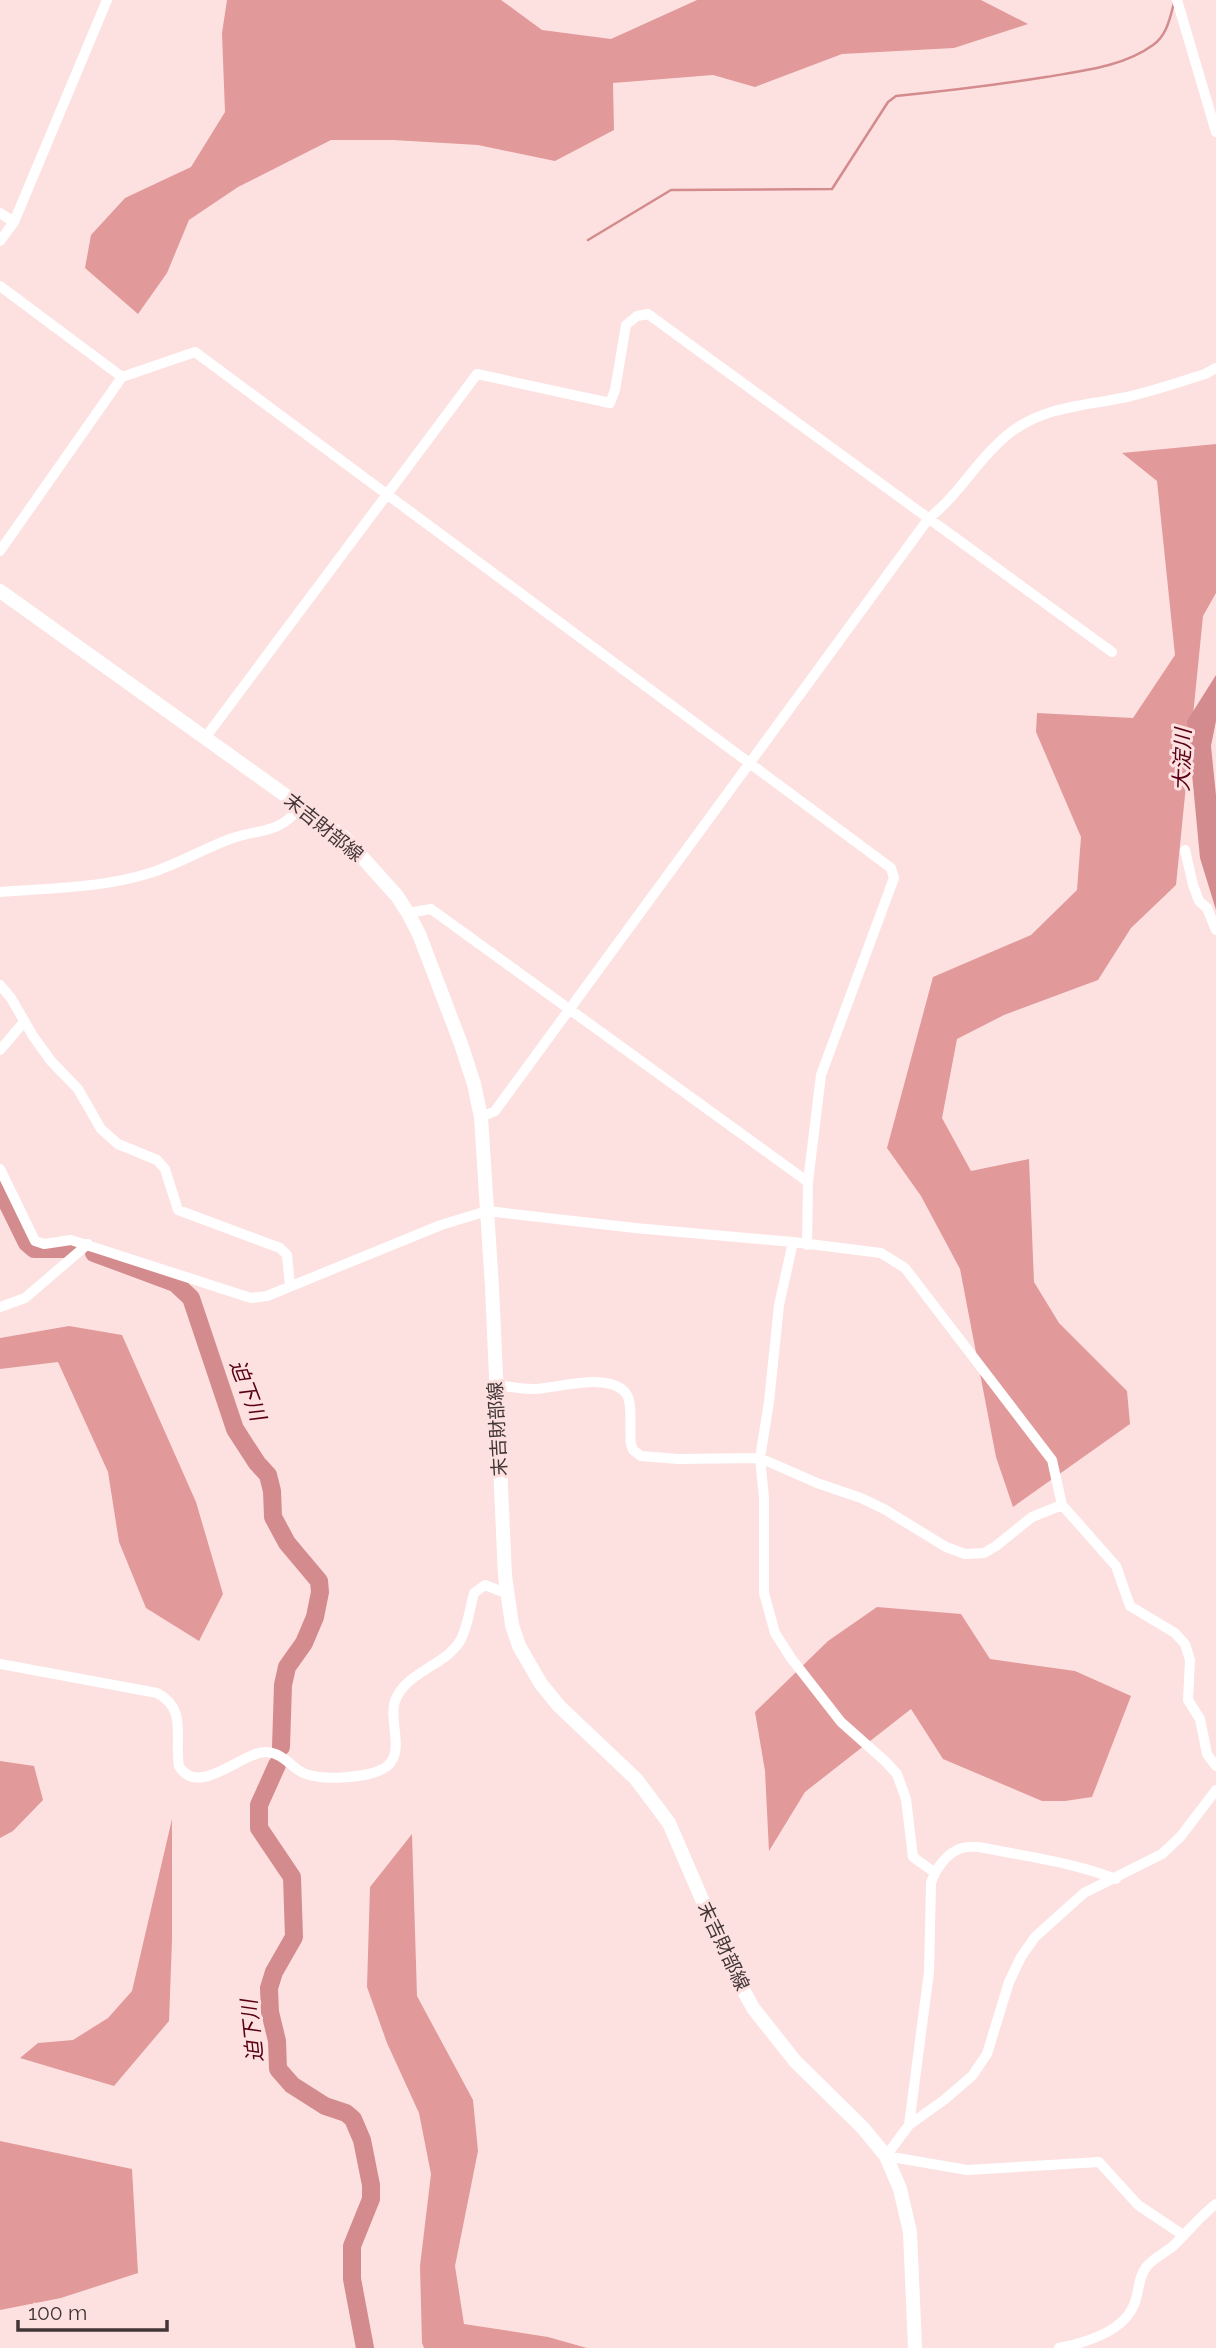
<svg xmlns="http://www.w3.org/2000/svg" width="1216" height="2348" font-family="Raleway,'Noto Sans JP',sans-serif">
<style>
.forest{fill:#e2999a}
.water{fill:#d48b8d}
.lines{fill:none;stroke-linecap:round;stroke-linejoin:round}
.stream{stroke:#d48b8d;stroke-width:2.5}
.river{stroke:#d48b8d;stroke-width:18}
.minor{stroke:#fff;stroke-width:10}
.secondary{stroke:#fff;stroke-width:14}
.labels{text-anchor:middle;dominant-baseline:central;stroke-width:6;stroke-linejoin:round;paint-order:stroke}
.street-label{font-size:19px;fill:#423535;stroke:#fde1e1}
.water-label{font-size:21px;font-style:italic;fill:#590014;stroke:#fde1e1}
</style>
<rect width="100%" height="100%" fill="#fde1e1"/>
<path class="forest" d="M227 0H501L542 30 611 39 697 0H981L1028 24 954 48 842 54 755 87 713 75 613 83 614 130 555 161 478 145 393 140H331L238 187 189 220 167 273 138 314 85 268 91 235 125 198 191 167 225 112 222 33Z
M1216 444V593L1203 616 1176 885 1131 928 1098 980 1004 1015 957 1039 942 1118 971 1171 1029 1159 1034 1282 1059 1323 1127 1391 1130 1424 1013 1507 996 1457 960 1269 921 1196 887 1148 933 977 1031 935 1077 890 1081 837 1036 732 1037 713 1133 718 1175 655 1157 481 1122 453Z
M69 1326 122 1335 196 1502 223 1594 199 1641 146 1608 119 1542 108 1472 58 1362 0 1369V1338Z
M877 1607 961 1614 990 1659 1075 1671 1131 1696 1092 1797 1065 1801H1042L943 1759 911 1709 805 1792 769 1851 765 1771 755 1712 828 1641Z
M0 1761 34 1766 43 1800 13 1831 0 1838Z
M172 1819V1940L169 2021 114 2086 20 2058 38 2043 73 2040 108 2018 132 1991Z
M412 1834 417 1996 473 2100 478 2151 455 2266 464 2324 548 2337 587 2348H424L422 2343 420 2266 431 2174 419 2113 387 2043 367 1987 370 1887Z
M0 2141 132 2169 138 2273 61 2298 0 2310Z"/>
<path class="water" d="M1216 675V721L1211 746 1216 795V910L1200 858 1187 721Z"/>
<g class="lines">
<path class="stream" d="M588 240 671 190 832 189 888 102 896 96C946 91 996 85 1046 77 1081 71 1123 67 1153 45 1167 35 1170 18 1174 3"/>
<path class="river" d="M0 1188 27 1243 34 1249H72
M94 1253 175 1283 191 1298 235 1429 257 1463 268 1475 272 1491 273 1517 287 1543 319 1581 320 1592 315 1617 304 1643 287 1667 283 1685 281 1747
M277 1765 259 1805V1828L292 1877 294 1937 274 1972 269 1988 270 2012 277 2041 278 2069 292 2085 325 2106 346 2113 353 2119 362 2140 371 2185V2199L352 2246V2279L365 2348"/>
<path class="minor" d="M1177 0 1216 132
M0 213 14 222
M0 241 14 222 107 0
M0 286 122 377
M0 551 122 377 195 352 891 868 894 878 821 1075 808 1182 807 1245
M205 738 477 374 610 403 615 390 626 325 637 316 648 314 1112 652
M1185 850 1193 885 1199 901 1207 908 1216 930
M0 892C49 888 103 888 150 873 178 864 203 849 230 839 261 828 279 835 301 806
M408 913 431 909 808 1182
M0 985 11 998 33 1036 51 1061 78 1089 101 1129 118 1144 157 1160 165 1169 178 1210 280 1248 287 1255 290 1286
M0 1050 24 1022
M481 1117 495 1111 929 518C959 495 976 461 1006 436 1041 406 1085 406 1127 397 1154 391 1180 382 1205 374L1216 368
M0 1169 35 1241 44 1244 71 1240 251 1298 267 1296 441 1225 487 1211 635 1228 793 1242 881 1253 905 1268 1052 1460 1062 1505 1116 1566 1130 1606 1175 1633 1185 1644 1190 1660 1188 1700 1200 1719 1207 1754 1216 1766
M793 1242 779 1305 769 1402 760 1458 764 1498V1593L775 1633 791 1658 841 1722 885 1761 897 1774 906 1799 913 1857 934 1872
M0 1307 25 1298 88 1244
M495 1385C507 1386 520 1389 533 1389 556 1389 612 1370 627 1395 633 1405 629 1431 631 1444L633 1450 641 1456 678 1459 760 1458 817 1483 861 1498 884 1509 946 1547 965 1554 984 1553 996 1546 1032 1517 1062 1505
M0 1664 157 1693C188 1709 174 1738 179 1766 198 1799 243 1751 266 1752 281 1753 287 1762 298 1770 315 1782 369 1779 386 1767 406 1752 388 1721 395 1701 406 1671 448 1665 461 1639 468 1626 470 1607 474 1593L485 1585 508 1594
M909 2125 929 1972 931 1883C935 1870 947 1852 962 1848 976 1844 991 1850 1005 1852 1043 1859 1080 1865 1116 1879
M1183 2235 1138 2205 1099 2162 967 2170 886 2156 909 2125 944 2100 972 2076 987 2054 1009 1982 1021 1957 1035 1937 1084 1893 1162 1854 1181 1836 1216 1790
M1059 2348C1084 2343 1121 2333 1133 2307 1140 2293 1137 2278 1147 2266 1155 2257 1165 2253 1173 2246 1188 2232 1200 2216 1216 2204"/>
<path class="secondary" d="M0 591 345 838 397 896 408 913 419 934 461 1044 474 1084 481 1117 492 1287 505 1576 512 1625 519 1646 541 1684 559 1706 636 1779 669 1823 732 1969 753 2008 795 2061 863 2128 886 2156 900 2189 910 2232 915 2348"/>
</g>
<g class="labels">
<g class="street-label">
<text transform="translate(324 827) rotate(39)">末吉財部線</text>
<text transform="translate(497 1429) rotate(-93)">末吉財部線</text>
<text transform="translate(724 1946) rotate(65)">末吉財部線</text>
</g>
<g class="water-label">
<text transform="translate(1182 760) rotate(-88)">大淀川</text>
<text transform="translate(248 1390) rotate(69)">迫下川</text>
<text transform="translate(252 2031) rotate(-96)">迫下川</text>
</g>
</g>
<path d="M18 2320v10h149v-10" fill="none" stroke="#423535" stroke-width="3.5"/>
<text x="28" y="2320" font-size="21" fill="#423535" stroke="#fde1e1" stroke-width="5" paint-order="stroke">100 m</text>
</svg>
